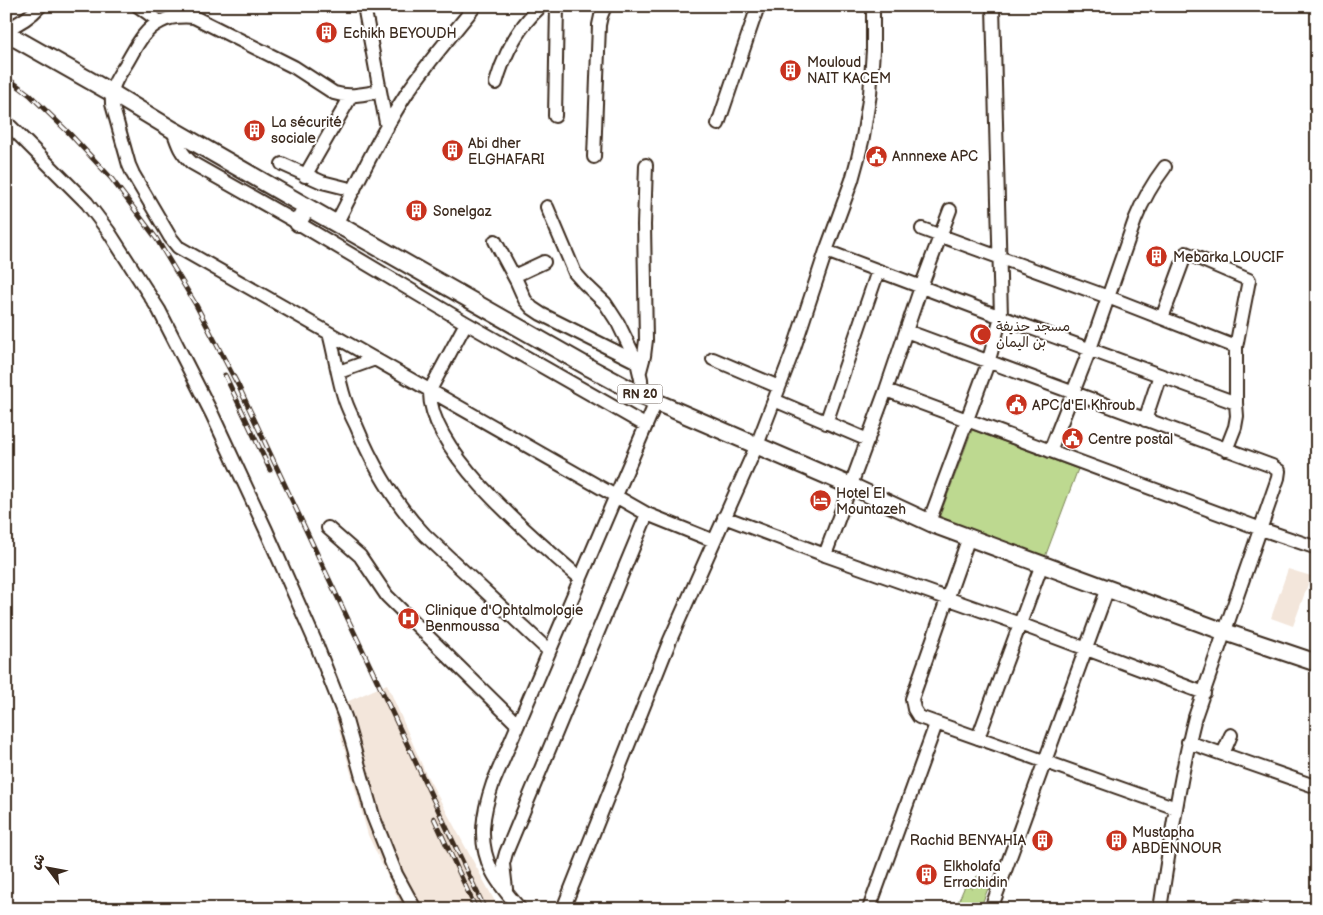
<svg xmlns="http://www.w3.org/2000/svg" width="1323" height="915" font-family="'Balsamiq Sans','Playpen Sans Arabic',sans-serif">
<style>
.built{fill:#f3e6db}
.green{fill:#bdd990;stroke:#7c8257}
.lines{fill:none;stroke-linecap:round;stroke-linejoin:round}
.minor-casing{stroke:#3b2a1e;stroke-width:16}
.major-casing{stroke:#3b2a1e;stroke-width:20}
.minor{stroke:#fff;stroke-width:12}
.major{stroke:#fff;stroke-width:16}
.rail-casing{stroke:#3b2a1e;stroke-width:5}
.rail{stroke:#fff;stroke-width:3;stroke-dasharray:9;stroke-linecap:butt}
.labels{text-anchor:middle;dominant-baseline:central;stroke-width:4;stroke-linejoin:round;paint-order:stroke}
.shield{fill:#fff;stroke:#766a62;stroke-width:1}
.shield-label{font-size:12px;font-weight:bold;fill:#3b2a1e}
.poi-label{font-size:14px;fill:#3b2a1e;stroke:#fff;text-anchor:start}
</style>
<rect width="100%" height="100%" fill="#fff"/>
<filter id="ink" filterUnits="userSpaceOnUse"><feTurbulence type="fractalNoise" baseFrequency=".02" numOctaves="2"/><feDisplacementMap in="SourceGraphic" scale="10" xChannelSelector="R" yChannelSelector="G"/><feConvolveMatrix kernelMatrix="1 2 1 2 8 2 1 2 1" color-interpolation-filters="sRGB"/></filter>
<g filter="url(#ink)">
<path class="built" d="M1288 569 1311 576 1293 626 1271 618Z
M387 684 426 774 499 909H403L368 835 333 708Z"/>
<path class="green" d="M972 430 1078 469 1045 557 939 518Z
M977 876 991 881 980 909H961L956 907 965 886 972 888Z"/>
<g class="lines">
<defs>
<path id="minor" d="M138 6 160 22
M364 6 387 128
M6 29C19 24 30 17 40 6
M496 83C504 55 519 26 541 6
M380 91C364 94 350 98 334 93L294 67 194 17C182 16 171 16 160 22 143 30 135 49 126 64 121 72 115 80 113 88 111 93 112 99 112 104L129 165 133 174 170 237 178 247 647 514 714 541
M555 116 557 6
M6 122 87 203 109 232 159 310 212 414 266 530 315 641 345 717 373 816 396 874 415 909
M718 124 758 6
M173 130C178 145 180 152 192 163L298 223 466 323 645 425
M594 157 599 25 601 16 605 6
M282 164 322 182 354 190
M305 176 351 96
M547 207 575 273 584 283 605 303 618 323 637 362 641 379 642 396
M336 224C359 180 380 134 407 93 428 62 452 35 475 6
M922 229 1108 297 1236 347
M495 241 517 282 525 300 532 308 541 314 637 362
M826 251 1001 317 1236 403
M514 276 544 262
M1162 318 1186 253 1249 280 1236 347V403L1237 416 1235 427 1226 450
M466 323 430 390C427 451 536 540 580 578
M906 331 1272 466 1279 471 1278 478 1195 717C1179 780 1170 845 1160 909
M329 333C335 355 338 379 345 400 348 409 352 417 356 425 373 466 394 503 425 535L549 651
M713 359 779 387
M640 371 644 356 646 340 644 225 646 165
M339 372 375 359
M886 390 1261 529 1317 548
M774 400 868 440
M1145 420 1160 375
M826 423 878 271
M1050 451 1090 349 1135 220C1143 200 1152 184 1165 167
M724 517 825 555 886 390 921 287 950 210
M929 522 988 363 1001 317 993 6
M328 528 360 556 387 596 518 725
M969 537 912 699 914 709 919 717 1176 808
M825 555 1020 624 1204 693
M978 738 1042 564
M1188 742 1317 787
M1223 754 1231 735
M506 889 503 864 506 853 647 514
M520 909C510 897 498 884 492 871 477 842 483 812 493 783L656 402
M563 909 670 640 757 445 793 351 826 251 852 180 858 158 863 137 870 94 873 50V6
M869 909 936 724
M991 909 1108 588
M1238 909V906L1255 909"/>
<path id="major" d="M6 33 112 93 173 130 307 207 590 368 642 396 851 486 935 525 1225 632 1317 663
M298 223 307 207"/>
</defs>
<use href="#minor" class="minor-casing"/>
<use href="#major" class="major-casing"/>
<use href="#minor" class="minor"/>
<use href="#major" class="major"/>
<defs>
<path id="rail" d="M6 77 30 95 70 134 111 178 156 238 196 305 239 387 320 560 485 909
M225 375 270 470
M434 818 476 909"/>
</defs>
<use href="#rail" class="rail-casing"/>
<use href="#rail" class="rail"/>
</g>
</g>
<defs>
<symbol id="building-disc" viewBox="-11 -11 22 22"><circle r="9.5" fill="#c8321e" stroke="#fff"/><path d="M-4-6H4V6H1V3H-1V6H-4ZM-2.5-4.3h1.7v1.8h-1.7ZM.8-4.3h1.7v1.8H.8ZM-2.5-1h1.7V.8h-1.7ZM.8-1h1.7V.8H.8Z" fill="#fff"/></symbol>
<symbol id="civic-disc" viewBox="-11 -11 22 22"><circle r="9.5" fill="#c8321e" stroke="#fff"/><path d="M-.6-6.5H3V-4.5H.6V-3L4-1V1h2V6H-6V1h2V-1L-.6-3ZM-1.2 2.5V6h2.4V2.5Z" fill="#fff"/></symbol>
<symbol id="mosque-disc" viewBox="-11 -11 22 22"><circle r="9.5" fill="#c8321e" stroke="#fff"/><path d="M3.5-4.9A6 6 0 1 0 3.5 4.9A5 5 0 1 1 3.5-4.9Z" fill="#fff"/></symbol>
<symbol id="hotel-disc" viewBox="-11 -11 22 22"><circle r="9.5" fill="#c8321e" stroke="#fff"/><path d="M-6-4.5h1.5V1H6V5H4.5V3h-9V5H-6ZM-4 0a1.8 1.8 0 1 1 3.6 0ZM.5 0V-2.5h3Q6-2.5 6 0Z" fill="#fff"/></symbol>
<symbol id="hospital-disc" viewBox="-11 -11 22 22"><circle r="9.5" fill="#c8321e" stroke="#fff"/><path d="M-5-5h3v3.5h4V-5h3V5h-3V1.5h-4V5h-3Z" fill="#fff"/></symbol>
</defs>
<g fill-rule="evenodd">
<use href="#building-disc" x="314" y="20" width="25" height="25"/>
<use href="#building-disc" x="778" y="58" width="25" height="25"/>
<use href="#building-disc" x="242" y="118" width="25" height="25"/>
<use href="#building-disc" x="440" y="138" width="25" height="25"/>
<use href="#civic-disc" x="864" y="144" width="25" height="25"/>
<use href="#building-disc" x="404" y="198" width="25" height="25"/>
<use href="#building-disc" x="1144" y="244" width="25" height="25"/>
<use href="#mosque-disc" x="968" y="322" width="25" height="25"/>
<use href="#civic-disc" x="1004" y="392" width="25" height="25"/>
<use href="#civic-disc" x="1060" y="426" width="25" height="25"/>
<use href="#hotel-disc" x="808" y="488" width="25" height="25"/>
<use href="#hospital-disc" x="396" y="606" width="25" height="25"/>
<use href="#building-disc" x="1030" y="828" width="25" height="25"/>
<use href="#building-disc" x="1104" y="828" width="25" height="25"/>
<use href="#building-disc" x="914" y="862" width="25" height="25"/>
</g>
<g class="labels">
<rect class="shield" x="617.5" y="384.5" width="45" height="19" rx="4"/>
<g class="shield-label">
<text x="640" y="394">RN 20</text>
</g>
<g class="poi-label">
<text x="343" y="33">Echikh BEYOUDH</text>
<text x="807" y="62">Mouloud<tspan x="807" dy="16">NAIT KACEM</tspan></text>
<text x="271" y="122">La sécurité<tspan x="271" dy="16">sociale</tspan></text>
<text x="468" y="143">Abi dher<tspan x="468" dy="16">ELGHAFARI</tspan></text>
<text x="892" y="156">Annnexe APC</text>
<text x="433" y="211">Sonelgaz</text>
<text x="1173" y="257">Mebarka LOUCIF</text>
<text x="996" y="326">مسجد حذيفة<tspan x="996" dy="16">بن اليمان</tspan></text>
<text x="1032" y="405">APC d'El Khroub</text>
<text x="1088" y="439">Centre postal</text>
<text x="836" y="493">Hotel El<tspan x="836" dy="16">Mountazeh</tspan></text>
<text x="425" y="610">Clinique d'Ophtalmologie<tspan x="425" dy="16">Benmoussa</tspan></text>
<text x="1132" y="832">Mustapha<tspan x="1132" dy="16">ABDENNOUR</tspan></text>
<text x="1026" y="840" text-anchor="end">Rachid BENYAHIA</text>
<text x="943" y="866">Elkholafa<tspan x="943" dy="16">Errachidin</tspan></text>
</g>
</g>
<rect width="1323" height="915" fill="none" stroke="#fff" stroke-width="25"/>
<rect x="12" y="12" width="1298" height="890" fill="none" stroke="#3b2a1e" stroke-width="2" filter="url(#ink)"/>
<g transform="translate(48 868) rotate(302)" stroke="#ffffff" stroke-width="4" paint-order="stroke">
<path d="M0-4L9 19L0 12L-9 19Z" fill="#3b2a1e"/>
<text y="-8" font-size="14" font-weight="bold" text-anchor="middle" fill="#3b2a1e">ش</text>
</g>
</svg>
